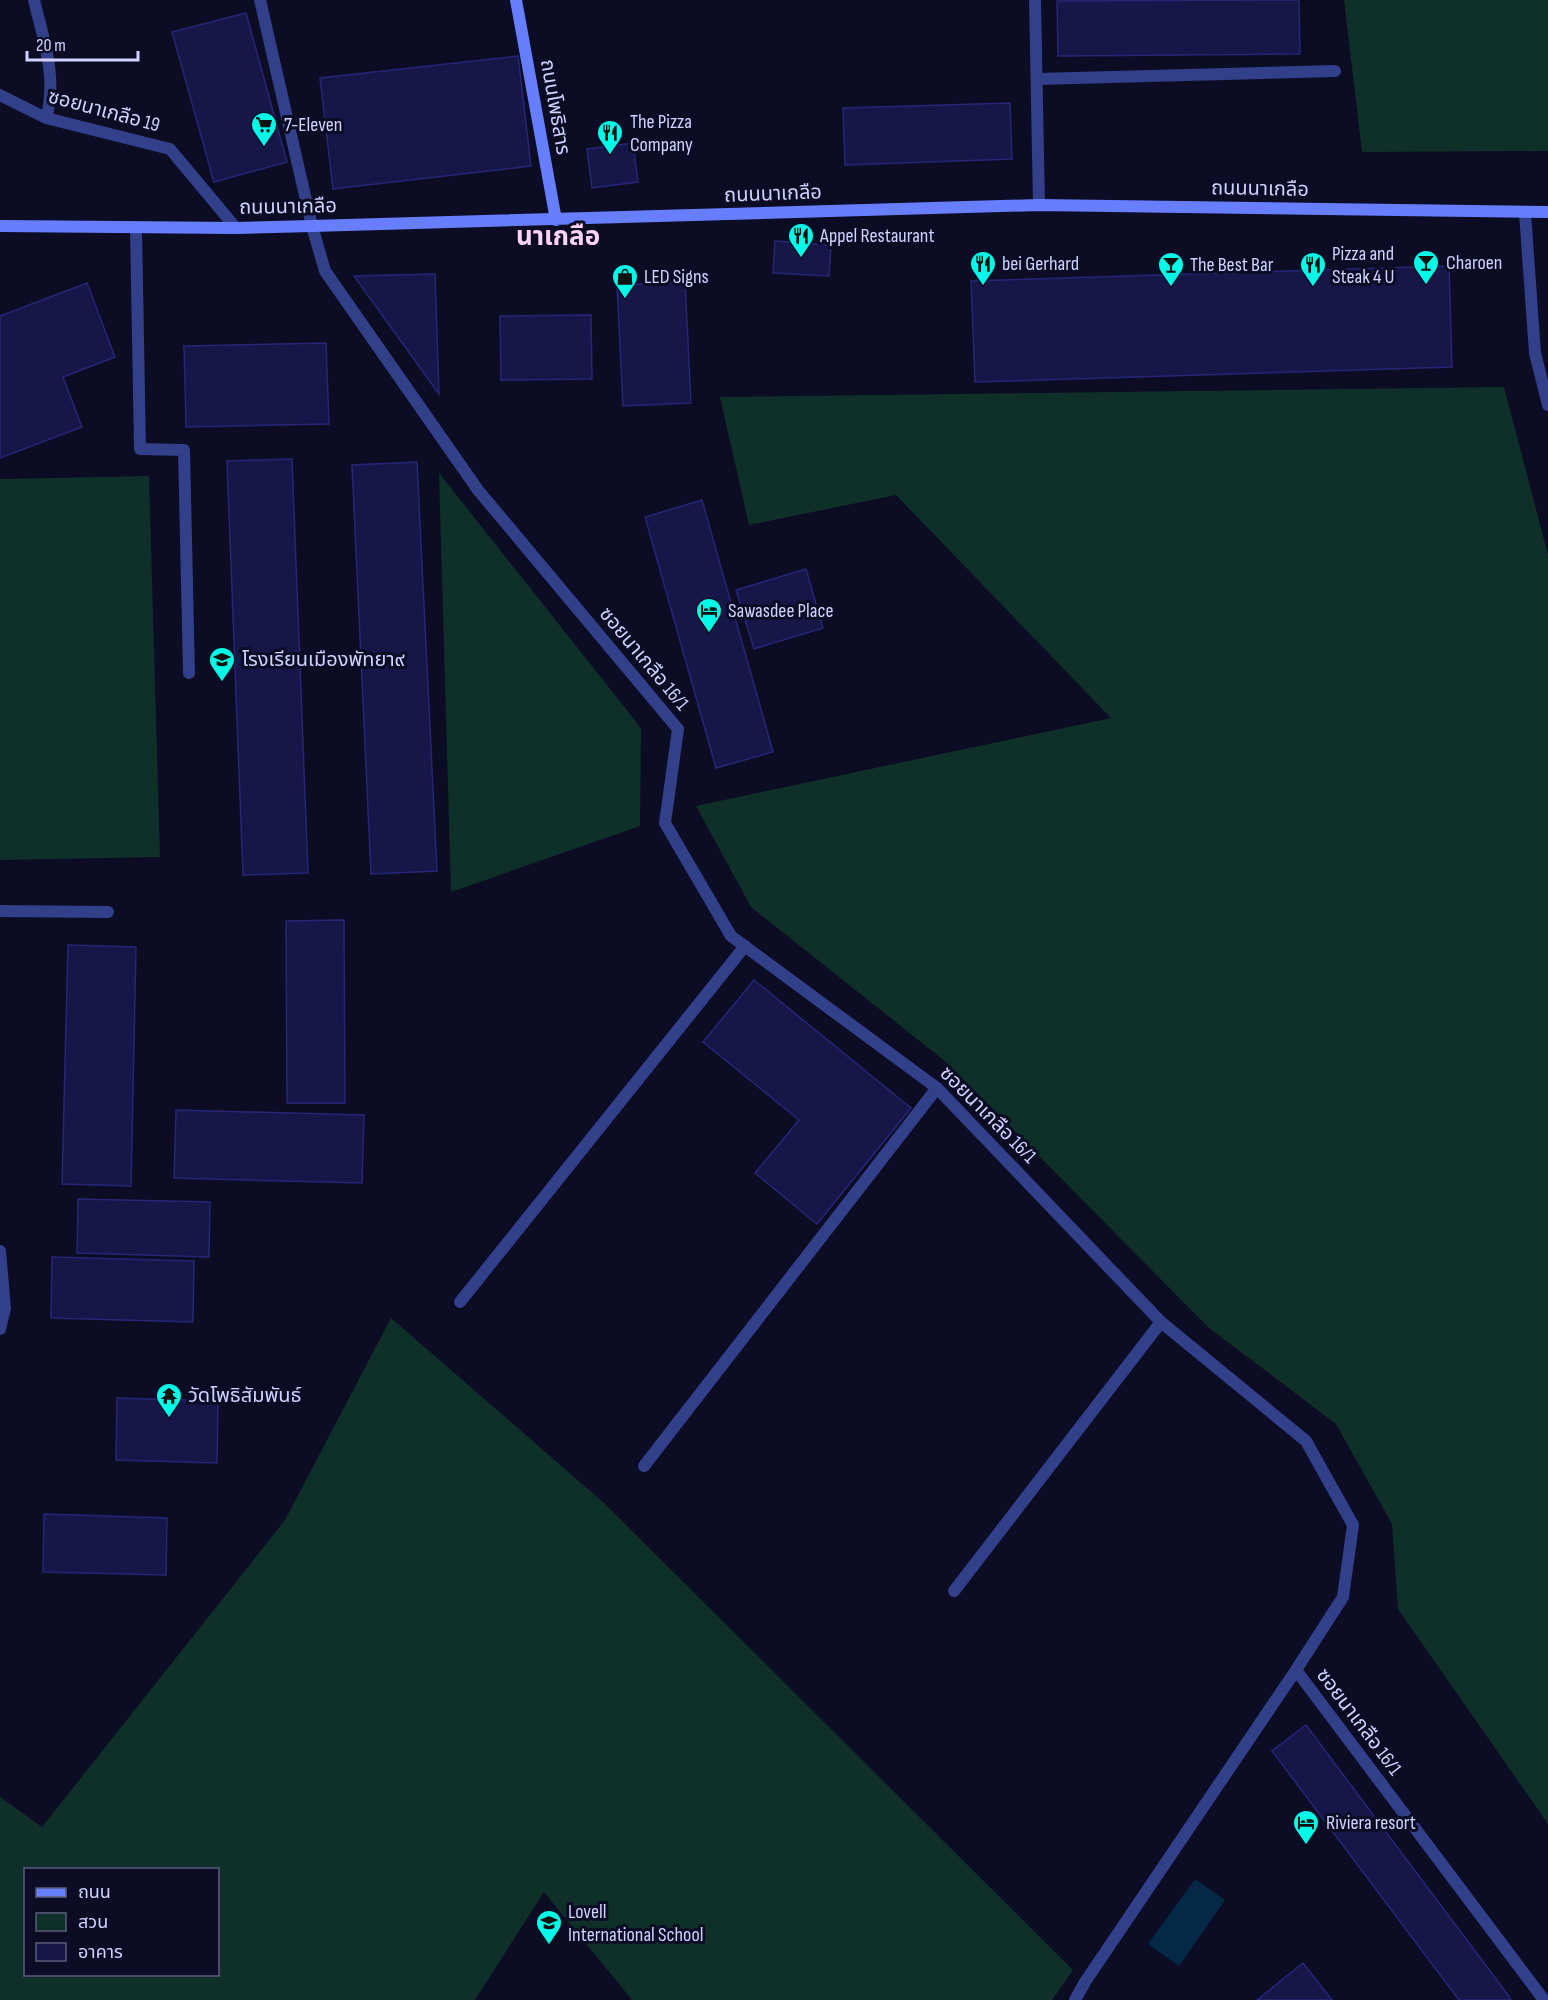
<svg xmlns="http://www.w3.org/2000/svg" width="1548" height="2000" font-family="'Sofia Sans Condensed','Noto Sans Thai',sans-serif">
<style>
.green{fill:#0f3028;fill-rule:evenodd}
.water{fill:#052846}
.building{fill:#171648;stroke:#272676;stroke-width:1.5}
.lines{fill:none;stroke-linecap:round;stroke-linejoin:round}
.lane{stroke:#323f89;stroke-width:12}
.street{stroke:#323f89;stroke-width:12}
.secondary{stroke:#677fff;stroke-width:12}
.labels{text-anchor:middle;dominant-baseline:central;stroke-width:6;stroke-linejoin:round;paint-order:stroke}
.street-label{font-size:20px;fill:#d0d3ff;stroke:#0c0c25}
.poi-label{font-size:20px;fill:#d0d3ff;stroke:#0c0c25;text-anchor:start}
.district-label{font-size:26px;font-weight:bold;fill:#ffd2f7;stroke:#0c0c25}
</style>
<rect width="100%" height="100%" fill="#0c0c25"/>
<path class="green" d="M1344 0H1548V151L1362 152Z
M1504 387 1548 555V1824L1398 1609 1392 1524 1336 1424 1209 1328 946 1062 751 907 696 806 1111 718 896 495 749 525 720 397Z
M439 473 641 728 640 826 451 892Z
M149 476 160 857 0 860V479Z
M391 1318 604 1503 1073 1970 1052 2000H632L544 1892 475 2000H0V1797L42 1827 285 1520ZM26 1870H218V1974H26Z"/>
<path class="water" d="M1195 1879 1225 1900 1179 1966 1148 1944Z"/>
<path class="building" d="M1299 0 1300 54 1058 56 1057 1Z
M246 13 287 162 214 182 172 32Z
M518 56 531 166 333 189 320 78Z
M1010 103 1012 159 845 165 843 108Z
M633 143 638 182 592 188 587 149Z
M775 241 831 245 829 276 773 273Z
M1449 266 1452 367 975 382 971 281Z
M435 274 439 394 354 276Z
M685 282 691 403 623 406 617 285Z
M87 283 115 357 63 377 82 427 0 458V316Z
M591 315 592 379 501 380 500 316Z
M326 343 329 424 186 427 184 346Z
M292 459 308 873 243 875 227 461Z
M417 462 437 871 371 874 352 465Z
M702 500 773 752 716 768 645 517Z
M806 569 823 628 754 649 736 590Z
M344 920 345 1103H287L286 921Z
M68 945 136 947 131 1186 62 1184Z
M754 980 911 1108 817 1224 755 1173 799 1120 703 1042Z
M176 1110 364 1115 362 1183 174 1178Z
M78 1199 210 1202 209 1257 77 1253Z
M52 1257 194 1261 193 1322 51 1318Z
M117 1398 218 1401 217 1463 116 1460Z
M44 1514 167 1518 166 1575 43 1572Z
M1306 1725 1511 1999 1510 2000H1459L1272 1751Z
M1303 1963 1332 2000H1257Z"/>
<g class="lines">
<path class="lane" d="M1037 79 1335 71
M0 911 108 912
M0 1251 5 1308 0 1329
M460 1302 745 946
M644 1466 937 1088"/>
<path class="street" d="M34 0C43 38 58 79 46 118
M260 0 312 226 325 271 478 490 678 729 665 823 731 936 937 1088 1161 1322 1306 1441 1353 1525 1343 1597 1296 1670 1544 2000
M1035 0 1039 205
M0 95 46 118 170 149 236 228
M1525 213 1535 353 1548 405
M136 227 140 449 184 450 189 673
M954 1591 1161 1322
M1075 2000 1085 1982 1296 1670"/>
<path class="secondary" d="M516 0 556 220
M0 226 236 228 312 226 1039 205 1548 212"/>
</g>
<defs>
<symbol id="supermarket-pin" viewBox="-11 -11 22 30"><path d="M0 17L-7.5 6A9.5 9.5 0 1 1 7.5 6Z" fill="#00fbe6" stroke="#0c0c25"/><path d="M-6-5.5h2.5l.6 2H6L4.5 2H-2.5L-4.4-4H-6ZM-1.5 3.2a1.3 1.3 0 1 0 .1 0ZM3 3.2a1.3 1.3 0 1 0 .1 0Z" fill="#111"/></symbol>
<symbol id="restaurant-pin" viewBox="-11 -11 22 30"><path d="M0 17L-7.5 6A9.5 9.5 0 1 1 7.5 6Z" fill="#00fbe6" stroke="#0c0c25"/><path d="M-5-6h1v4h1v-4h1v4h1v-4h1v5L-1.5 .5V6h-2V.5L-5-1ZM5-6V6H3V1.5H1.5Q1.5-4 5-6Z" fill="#111"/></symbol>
<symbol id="bar-pin" viewBox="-11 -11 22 30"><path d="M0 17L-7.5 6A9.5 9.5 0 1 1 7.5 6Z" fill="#00fbe6" stroke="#0c0c25"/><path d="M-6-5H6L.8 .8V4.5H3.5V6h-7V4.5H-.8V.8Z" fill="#111"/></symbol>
<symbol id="shop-pin" viewBox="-11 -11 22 30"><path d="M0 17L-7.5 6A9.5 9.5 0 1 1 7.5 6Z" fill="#00fbe6" stroke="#0c0c25"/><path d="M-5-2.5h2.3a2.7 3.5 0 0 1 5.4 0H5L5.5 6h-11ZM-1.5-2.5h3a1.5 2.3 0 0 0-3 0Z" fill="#111"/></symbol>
<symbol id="hotel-pin" viewBox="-11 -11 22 30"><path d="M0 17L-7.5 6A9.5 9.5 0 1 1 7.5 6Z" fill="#00fbe6" stroke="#0c0c25"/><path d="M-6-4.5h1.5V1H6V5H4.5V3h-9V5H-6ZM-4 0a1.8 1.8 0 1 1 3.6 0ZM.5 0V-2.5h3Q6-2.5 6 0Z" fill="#111"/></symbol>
<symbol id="school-pin" viewBox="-11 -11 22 30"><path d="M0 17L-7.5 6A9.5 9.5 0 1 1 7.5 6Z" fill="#00fbe6" stroke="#0c0c25"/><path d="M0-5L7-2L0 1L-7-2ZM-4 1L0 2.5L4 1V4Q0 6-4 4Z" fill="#111"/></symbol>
<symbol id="temple-pin" viewBox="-11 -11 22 30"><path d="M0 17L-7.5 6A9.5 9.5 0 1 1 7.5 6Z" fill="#00fbe6" stroke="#0c0c25"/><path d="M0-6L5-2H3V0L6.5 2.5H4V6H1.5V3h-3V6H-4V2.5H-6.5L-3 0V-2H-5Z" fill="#111"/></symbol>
</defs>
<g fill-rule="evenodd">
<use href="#supermarket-pin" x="249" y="110" width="30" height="40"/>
<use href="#restaurant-pin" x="595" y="118" width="30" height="40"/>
<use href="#restaurant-pin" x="786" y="221" width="30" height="40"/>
<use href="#bar-pin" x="1411" y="248" width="30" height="40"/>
<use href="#restaurant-pin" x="968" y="249" width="30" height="40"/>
<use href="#bar-pin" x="1156" y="250" width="30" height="40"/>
<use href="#restaurant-pin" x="1298" y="250" width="30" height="40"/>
<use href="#shop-pin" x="610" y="262" width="30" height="40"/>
<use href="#hotel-pin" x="694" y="596" width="30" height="40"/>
<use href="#school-pin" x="207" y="645" width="30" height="40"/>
<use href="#temple-pin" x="154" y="1381" width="30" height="40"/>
<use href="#hotel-pin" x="1291" y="1808" width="30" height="40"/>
<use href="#school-pin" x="534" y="1908" width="30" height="40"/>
</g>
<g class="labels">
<g class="street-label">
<text transform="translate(555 107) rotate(80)">ถนนโพธิสาร</text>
<text transform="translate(104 111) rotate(15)">ซอยนาเกลือ 19</text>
<text transform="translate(1260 189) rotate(1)">ถนนนาเกลือ</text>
<text transform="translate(773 194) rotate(-2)">ถนนนาเกลือ</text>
<text transform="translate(288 207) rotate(-1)">ถนนนาเกลือ</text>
<text transform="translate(644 659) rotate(50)">ซอยนาเกลือ 16/1</text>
<text transform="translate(988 1115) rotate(45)">ซอยนาเกลือ 16/1</text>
<text transform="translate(1359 1722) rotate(53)">ซอยนาเกลือ 16/1</text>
</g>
<g class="poi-label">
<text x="630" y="122">The Pizza<tspan x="630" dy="23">Company</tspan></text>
<text x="284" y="125">7-Eleven</text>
<text x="820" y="236">Appel Restaurant</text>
<text x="1332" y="254">Pizza and<tspan x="1332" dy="23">Steak 4 U</tspan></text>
<text x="1446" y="263">Charoen</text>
<text x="1002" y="264">bei Gerhard</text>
<text x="1190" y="265">The Best Bar</text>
<text x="644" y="277">LED Signs</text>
<text x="728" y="611">Sawasdee Place</text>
<text x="242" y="660">โรงเรียนเมืองพัทยา๙</text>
<text x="188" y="1396">วัดโพธิสัมพันธ์</text>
<text x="1326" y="1823">Riviera resort</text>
<text x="568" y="1912">Lovell<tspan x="568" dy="23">International School</tspan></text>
</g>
<g class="district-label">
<text x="558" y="237">นาเกลือ</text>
</g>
</g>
<rect x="24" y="1868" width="195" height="108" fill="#0c0c25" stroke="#5a5c7c" stroke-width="1.5"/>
<rect x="36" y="1888" width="30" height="9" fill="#677fff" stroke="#5a5c7c" stroke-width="1.5"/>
<text x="78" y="1898" font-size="18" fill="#d0d3ff">ถนน</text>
<rect x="36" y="1913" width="30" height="18" fill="#0f3028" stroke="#5a5c7c" stroke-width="1.5"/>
<text x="78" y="1928" font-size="18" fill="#d0d3ff">สวน</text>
<rect x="36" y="1943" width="30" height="18" fill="#171648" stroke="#5a5c7c" stroke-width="1.5"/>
<text x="78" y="1958" font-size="18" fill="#d0d3ff">อาคาร</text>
<path d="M27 51v9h111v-9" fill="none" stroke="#d0d3ff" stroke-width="3"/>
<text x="36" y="51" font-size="18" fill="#d0d3ff" stroke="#0c0c25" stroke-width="4.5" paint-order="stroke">20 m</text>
</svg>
